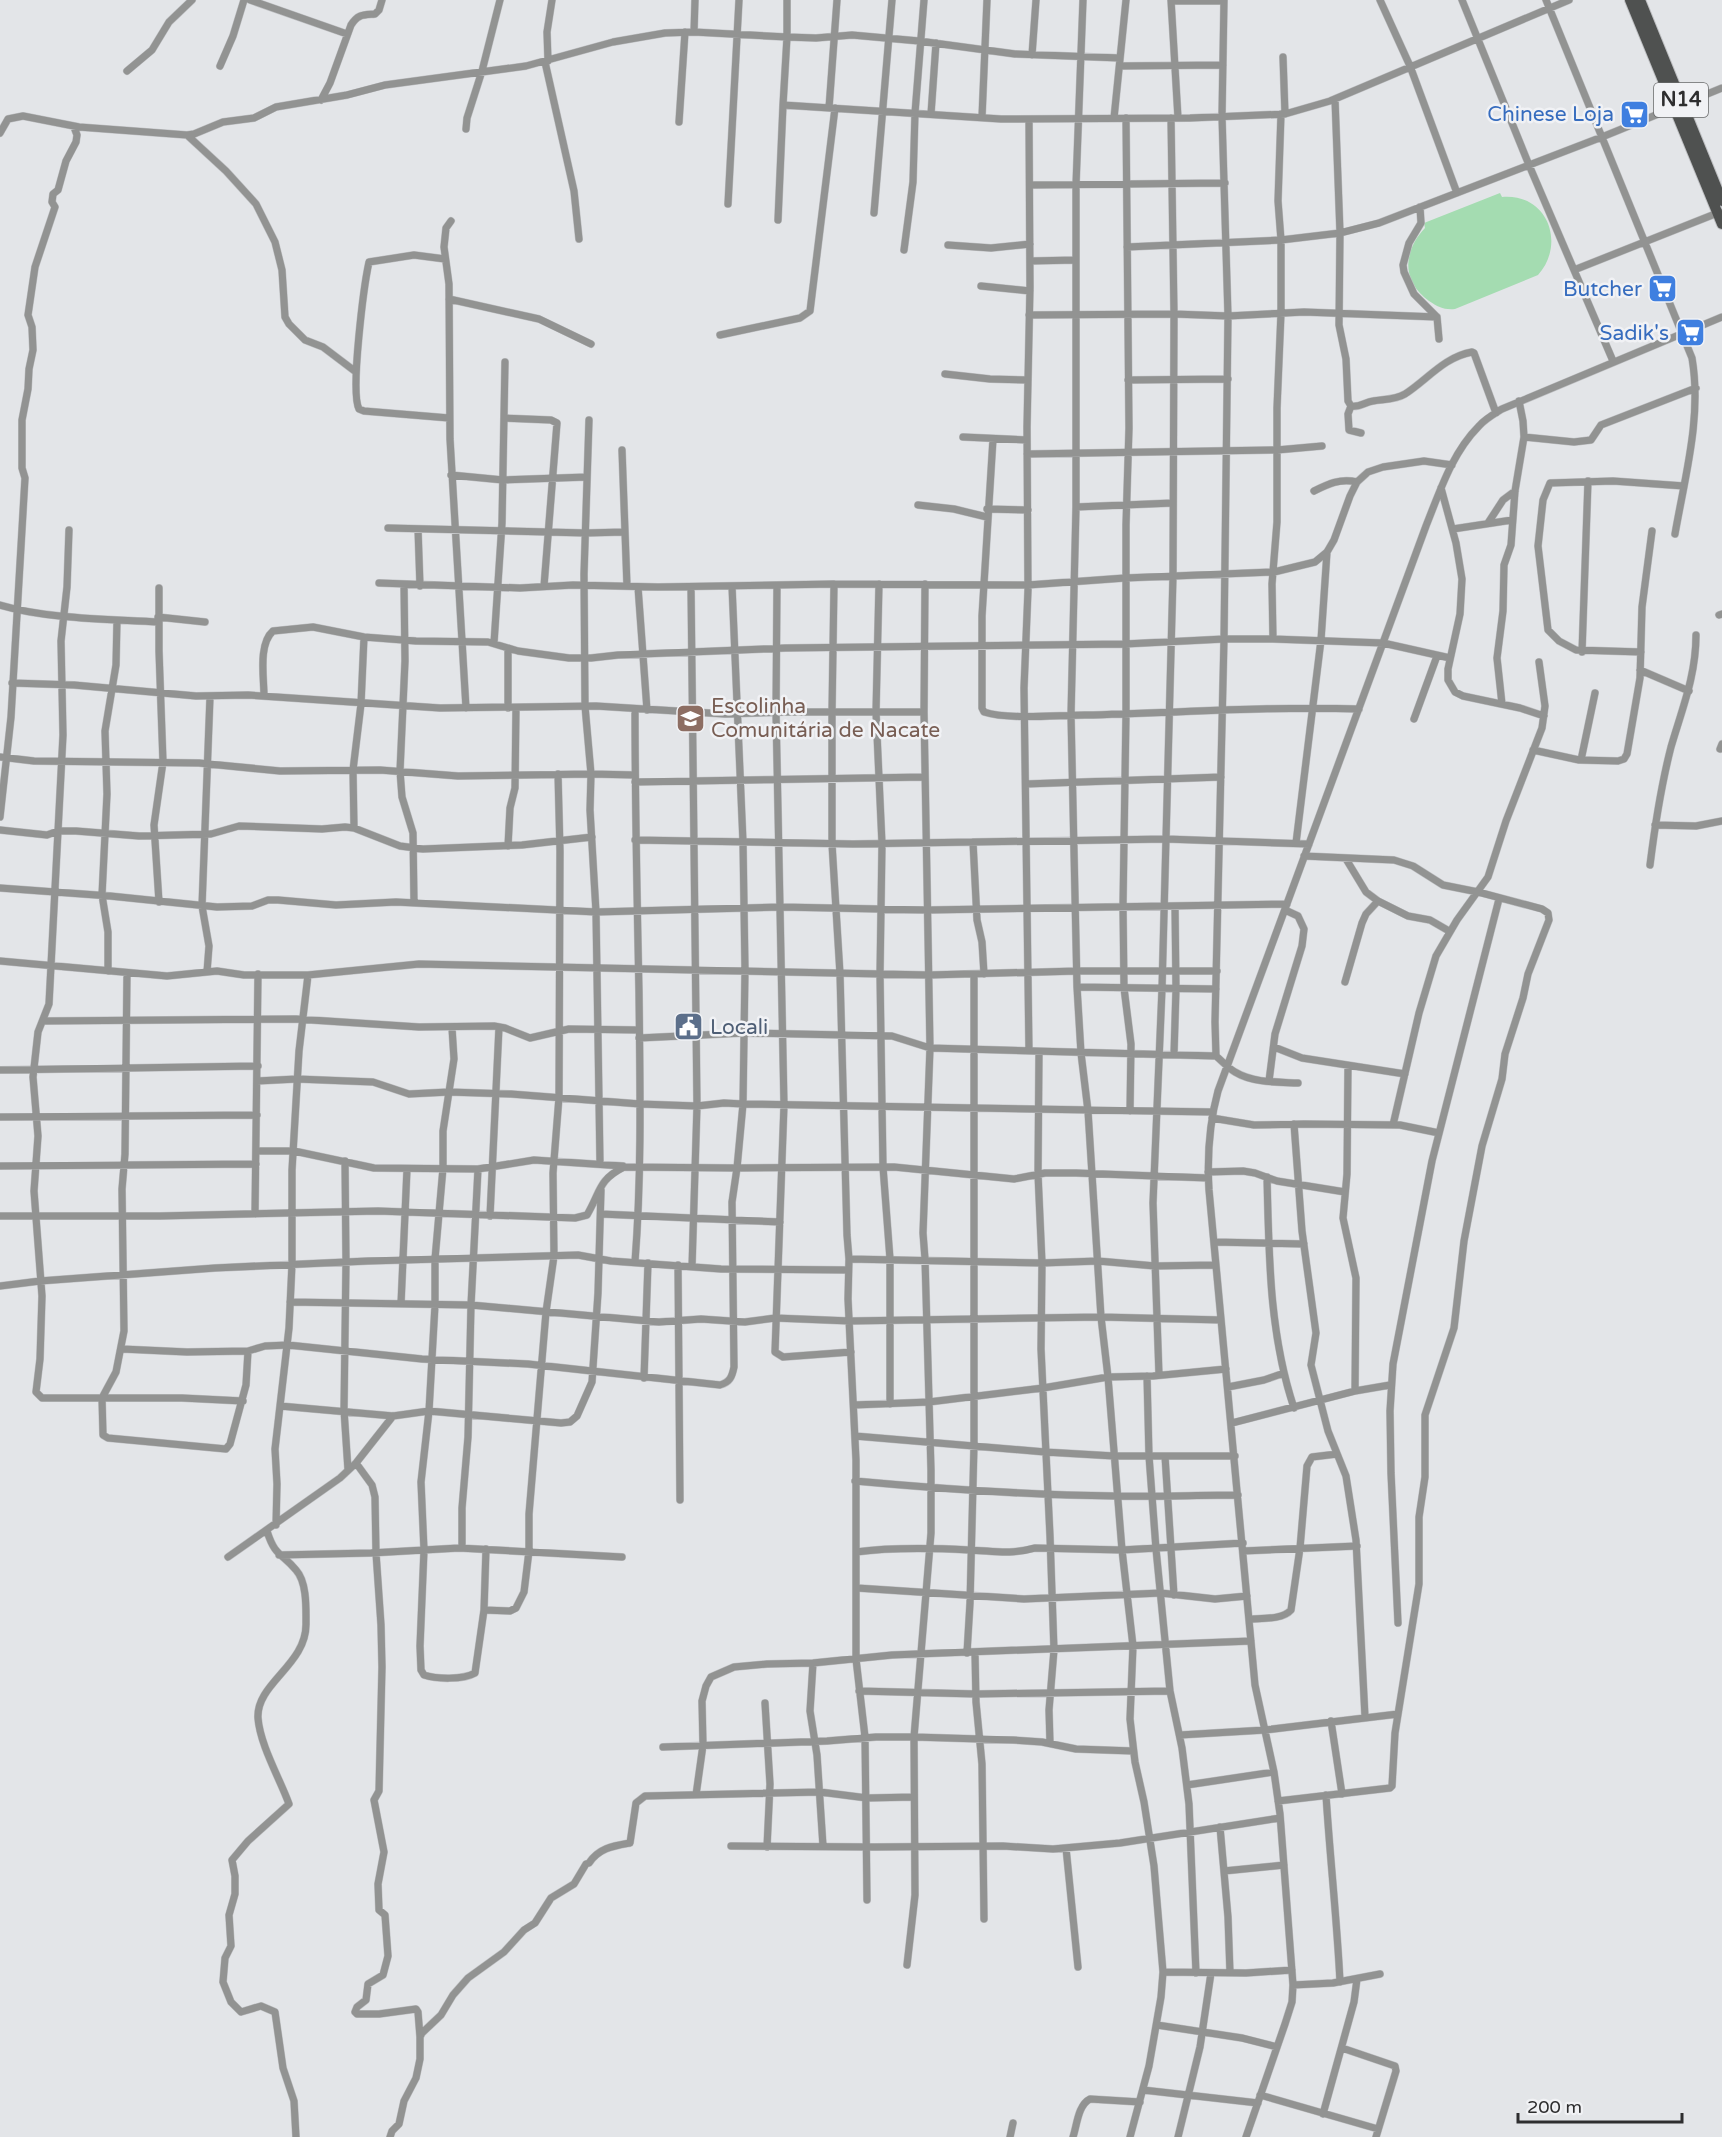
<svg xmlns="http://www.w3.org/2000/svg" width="1722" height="2137" font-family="'Varela Round',sans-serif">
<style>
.park{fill:#a4dcb1}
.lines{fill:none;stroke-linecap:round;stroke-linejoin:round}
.street-casing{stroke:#bfc0c3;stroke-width:8}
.primary-casing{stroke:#bfc0c3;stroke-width:12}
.street{stroke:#929392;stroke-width:7}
.primary{stroke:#4f5150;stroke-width:10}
.labels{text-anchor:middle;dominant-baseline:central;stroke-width:5;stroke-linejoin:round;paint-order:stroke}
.shield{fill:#f1f2f5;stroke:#68696a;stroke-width:1.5}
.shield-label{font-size:20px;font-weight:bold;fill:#2e2e2f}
.shop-label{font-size:21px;fill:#366cbe;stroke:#f1f2f5;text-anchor:end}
.education-label{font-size:21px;fill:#785e54;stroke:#f1f2f5;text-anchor:start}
.service-label{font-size:21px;fill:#4e5e75;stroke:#f1f2f5;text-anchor:start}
</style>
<rect width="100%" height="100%" fill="#e3e5e8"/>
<path class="park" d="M1500 193 1502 197C1548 193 1566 244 1538 275L1455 309C1444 310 1438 307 1429 301 1401 281 1403 251 1425 228L1424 223Z"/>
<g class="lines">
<defs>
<path id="street" d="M250 0 347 34
M787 0V37L816 38 852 35 919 41 1015 54 1120 58
M1083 0 1076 185V507L1071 715 1077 987 1081 1053 1088 1111 1101 1317 1108 1377 1122 1550 1133 1646 1130 1719 1135 1762 1144 1802 1154 1866 1163 1972 1161 1997 1149 2066 1130 2137
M1171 0 1178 118
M1380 0 1410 66 1457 193
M1462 0 1529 165 1613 361
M1546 0 1692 358C1702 417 1685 476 1675 534
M1171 1H1224
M694 32 695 0
M1032 55 1036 0
M1283 57 1285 114
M548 61 547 32 552 0
M545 62 574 191 579 239
M220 66 233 36 244 0
M1120 66 1223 65
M127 71 152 50 169 22 192 0
M1335 99 1340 233 1339 325 1346 359 1348 401 1351 406 1348 414 1349 430 1361 433
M321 100 330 83 351 25C358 14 363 15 375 14L379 10 382 0
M829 108 837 0
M931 114 936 43
M982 117 987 0
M1114 118 1126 0
M1126 118 1129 428 1126 525V714L1123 906 1124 988 1131 1044 1130 1111
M1029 119 1030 287 1027 427 1028 590 1024 688 1029 1051
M679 122 685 32
M466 129 467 118 482 71 500 0
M0 133 8 119 23 116 79 127 187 135 226 171 256 204 275 242 282 270 285 317 289 324 305 340 323 347 356 372
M187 135 194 134 223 122 254 118 276 107 347 95 385 85 526 66 613 42 665 33 694 32 787 37 783 105 1001 119 1190 118 1285 114 1330 101 1569 0
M1030 185 1225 183
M728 204 739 0
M1420 207 1421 223 1409 243 1403 265 1404 272 1414 294 1437 317 1439 339
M874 213 892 0
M778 220 783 105
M451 221 446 228 444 247 449 284 450 439 466 708
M948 245 991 248 1030 244
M1127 247 1281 240 1340 233 1379 223 1602 137 1722 88
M904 250 913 182 915 113 924 0
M445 259 414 255 369 262C364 285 350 392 359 409L364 411 449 418
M1030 261 1076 260
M1574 270 1720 212
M981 286 1030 291
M449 299 539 319 591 344
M1029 315 1174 314 1228 316 1304 312 1437 317
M720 335 800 318 810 311 835 108
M945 374 990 379 1028 380
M1128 380 1228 379
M1351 406C1359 408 1365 402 1373 401 1384 399 1395 400 1405 394 1427 380 1444 357 1472 352L1474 353 1496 413
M504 418 551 420 557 423 544 586
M589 420 584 574 585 706 591 774 590 810 596 912 600 1163
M963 437 1027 440
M1524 437 1574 442 1591 440 1601 425 1696 388
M993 439 982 616V708L984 712C1009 720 1057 715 1085 715 1176 713 1267 706 1359 709
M622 450 627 586
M1027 454 1277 450 1322 446
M451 475 503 480 587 477
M1441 488 1456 543 1462 579 1460 614 1448 669V680L1455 692 1463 696 1520 708 1544 716
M1314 491C1328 484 1340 478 1357 482
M918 505 954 509 987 517
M1076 507 1173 503
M987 509 1028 510
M1488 523 1503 500 1515 491
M388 528 586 533 624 532
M418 529 420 586
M1453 529 1512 520
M69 530 67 587 61 641 63 735 49 1004 38 1032 33 1077 38 1136 34 1191 42 1296 40 1359 36 1392 42 1398H182L243 1401
M379 583 520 588 573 585 658 587 834 584 1028 585 1125 578 1274 572 1315 562 1327 552 1334 540 1350 496 1357 482 1368 472 1383 467 1424 461 1452 465
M834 584 832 712V844L840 974 847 1235 849 1259 848 1299 856 1460V1659L865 1737 867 1900
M879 584 876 712 882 844 880 974 882 1106 883 1167 890 1259V1404
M404 585 405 661 400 771 402 797 413 833 414 903
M777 585 776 712 784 1105 775 1352 783 1357 851 1352
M638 587 647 710
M691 587 697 1106 692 1267
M159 588V651L163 762 154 825 159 902
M0 605C47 619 109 619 158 622
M1719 615 1722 614
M158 617 205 622
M1273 639 1272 584 1277 522V408L1281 313V240L1278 201 1281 114
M494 643 502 523 505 362
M1582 652 1588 481
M1641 652 1576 650 1559 641 1548 630 1538 546 1543 500 1550 483 1613 481 1684 486
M1640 670 1689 691
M12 683 74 685 196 696 248 695 440 708 596 706 725 714 785 712H924
M264 696C264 678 258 644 273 631L313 627 364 637 416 641 488 642 518 651 569 658H591L618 655 785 648 1125 644 1224 639H1273L1383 643 1450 658
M1502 704 1497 658 1503 611 1504 565 1511 545 1515 491 1524 437 1523 421 1519 401
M508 708V649
M1414 719 1437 656
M1720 749 1722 744
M1533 750 1579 760 1618 761 1624 759 1627 754 1640 678 1642 607 1652 531
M0 757 34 761 199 763 280 771 380 770 458 776 591 774 635 775
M1581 760 1595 693
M635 782 925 777
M1026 784 1221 777
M0 817 11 717 25 478 22 468V420L28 389 29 369 33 350 32 327 28 315 35 267 55 207 52 202 53 194 58 190 66 161 76 142 77 135 74 127
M1655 825 1696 826 1722 821
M354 828 353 770 361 704 364 637
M0 830 47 835 58 831H76L139 836 211 834 239 826 322 829 345 827 354 828 400 846 423 849 522 845 592 837
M635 840 853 844 1166 839 1309 844
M973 842 977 920 982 942 984 974
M1296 843 1321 640 1327 552
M508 846 510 808 515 788 516 708
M1346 859 1366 892 1378 901 1408 916 1430 920 1449 931
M1650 865C1655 825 1661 786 1671 747 1682 709 1696 676 1696 635
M0 888 110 896 217 907 252 906 268 900H278L336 905 396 902 596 912 781 907 928 910 1287 904
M0 961 167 976 217 971 244 975H308L419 964 929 975 1077 971H1217
M108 971V932L102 895 107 794 105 731 116 665 117 620
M207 972 209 946 202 906 210 697
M127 973 125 1154 122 1189 124 1331 116 1372 102 1398 103 1435 108 1438 226 1449 230 1444 246 1385 248 1351
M1345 982 1362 923 1366 914 1378 901
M1077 987 1216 989
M44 1021 296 1019 419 1027 494 1026 505 1028 530 1038 569 1029 639 1030
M452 1028 454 1059 443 1131V1168L435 1259V1305L429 1411 421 1482 424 1550 420 1646 421 1670 424 1675C436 1679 463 1680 475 1673L484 1610 486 1549
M639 1038 744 1033 892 1036 930 1048 1216 1056C1222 1061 1228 1068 1235 1072 1253 1083 1278 1082 1298 1083
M1274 1047 1302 1058 1405 1074
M1039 1052 1038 1174 1042 1263 1041 1349 1050 1536 1054 1650 1049 1710 1050 1743
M1174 1054 1176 989 1175 906
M1216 1056 1215 1022 1224 639 1228 316 1222 116 1224 0
M1348 1066 1347 1174 1343 1218 1356 1278 1355 1391
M0 1070 258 1066
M257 1081 297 1079 373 1082 409 1094 449 1092 511 1094 640 1104 697 1106 724 1103 743 1104 745 970 743 842 732 586
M1269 1081 1275 1034 1302 946 1304 929 1298 916 1285 910
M0 1117 257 1115
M1212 1118 1254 1125 1304 1124 1400 1125 1439 1133
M1294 1124 1302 1231 1316 1333 1311 1365 1328 1431 1346 1476 1356 1540 1365 1717
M1393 1125 1419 1013 1436 956 1457 920 1488 877 1506 821 1542 728 1545 706 1539 662
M257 1151H294L374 1168 478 1169 534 1160 623 1166
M345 1161 346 1262 344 1410 348 1470
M0 1166 256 1164
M1208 1172 1243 1171 1255 1173 1277 1181 1345 1192
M1267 1177C1269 1255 1269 1333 1294 1408
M255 1214 258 974
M601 1214 780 1222
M0 1216H160L378 1211 575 1218 587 1215C601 1191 598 1180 624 1167L737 1168 743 1104 1212 1112
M490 1216 499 1027
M1214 1242 1304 1244
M849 1259 1042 1263 1098 1261 1155 1266 1215 1265
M635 1262C642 1172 640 1082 639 992 637 898 635 803 635 709
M678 1265 680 1500
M0 1286 40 1281 215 1268 368 1261 578 1255 611 1261 721 1269 848 1270
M290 1302 471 1305 659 1322 701 1319 745 1322 775 1318 850 1321 1101 1317 1221 1320
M401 1304 407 1169
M122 1349 187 1352 248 1351 265 1346 288 1345 422 1359 528 1364 720 1385C730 1382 732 1377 734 1367L732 1202 737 1168 894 1167 1014 1179 1045 1173H1076L1208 1178
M1159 1375 1153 1203 1162 989 1173 576 1174 314 1171 118
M1147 1376 1149 1456 1156 1549 1170 1691 1182 1748 1189 1804 1196 1973
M644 1378 648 1263
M1228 1387 1264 1380 1284 1373
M854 1405 929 1402 1043 1388 1108 1377 1153 1376 1226 1369
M280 1406 393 1416 429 1411 561 1423 570 1422 577 1416 592 1382 598 1293 601 1190
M1232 1423 1355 1391 1390 1385
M855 1436 1045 1452 1114 1456H1235
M1165 1456 1174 1595
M356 1463 372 1485 375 1497 376 1553 381 1625 382 1667 379 1791 374 1800 384 1852 378 1884 379 1910 385 1915 388 1956 383 1975 368 1984 366 2000 357 2007 355 2012 357 2014H379L416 2009 418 2012 420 2037
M855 1481C942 1489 1028 1495 1115 1496 1156 1497 1197 1495 1238 1495
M276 1525 277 1484 275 1449 289 1328 292 1264V1170L299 1051 308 975
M267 1531C275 1557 282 1553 296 1570 307 1582 306 1608 306 1623 307 1665 256 1683 258 1718 260 1745 280 1779 289 1804L248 1841 232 1860 235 1876V1894L229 1915 231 1946 225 1958 223 1982 231 2002 241 2012 261 2006 275 2012 283 2068 294 2101 296 2137
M462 1548V1508L468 1437 471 1305 478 1169
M1243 1551 1357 1546
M856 1552C894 1547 931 1548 969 1550 995 1551 1009 1555 1035 1548L1122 1550 1243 1543
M279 1555 371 1553 459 1548 622 1557
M228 1557 340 1478 356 1463 393 1416
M857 1588 1024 1599 1161 1593 1215 1599 1247 1596
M484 1610 510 1611 516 1608 524 1592 529 1551V1514L546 1312 554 1256 553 1173 559 1097 560 851 558 774
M1249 1619C1263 1618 1282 1620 1291 1610L1300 1548 1307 1466 1312 1457 1337 1454
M1398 1623 1391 1473 1390 1411 1393 1364 1432 1161 1499 899
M967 1653 970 1603 974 1445V974
M975 1653 976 1702 982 1764 984 1919
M813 1663 810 1711 817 1755 823 1846
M859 1691 976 1694 1170 1691
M765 1703 770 1784 767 1847
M1331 1721 1342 1794
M1180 1735 1265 1730 1398 1714
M663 1747 827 1741 876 1737H914L1013 1740 1042 1742 1076 1749 1133 1751
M1187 1785 1274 1772
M696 1795 703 1745 702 1701 706 1686 711 1677 734 1667 767 1664 813 1663 892 1655 1251 1641
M1326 1795C1330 1858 1337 1920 1340 1982
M1278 1801 1390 1788 1392 1786 1395 1733 1419 1584V1517L1425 1477V1415L1454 1328 1464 1241 1482 1146 1502 1079 1505 1054 1523 998 1528 974 1549 920 1548 913 1542 909 1478 892 1443 885 1413 866 1394 860 1304 856
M1220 1827 1228 1917 1230 1973
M731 1846 874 1847 1003 1846 1053 1849 1120 1843 1280 1818
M1066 1848 1078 1967
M1224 1871 1284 1865
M907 1965 915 1895 914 1737 931 1533V1470L925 1259 923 1233 930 1048 924 712 925 584
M1163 1972 1246 1973 1292 1970
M1293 1985 1333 1983 1380 1974
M1157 2025 1242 2038 1277 2047
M1342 2048 1395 2066 1396 2071 1376 2137
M1143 2090 1258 2103
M1260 2095 1378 2129
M1323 2114 1354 2002 1357 1979
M390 2137 392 2131 399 2124 404 2101 416 2078 420 2059V2037L422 2033 441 2015 453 1995 468 1978 504 1952 524 1930 535 1923 551 1898 574 1884 586 1864 589 1863C599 1848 613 1846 630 1843L636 1803 645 1796 820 1792 867 1798 914 1797
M1010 2137 1013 2123
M1073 2137C1077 2125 1078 2105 1090 2099L1140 2102
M1178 2137 1200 2047 1211 1973
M1246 2137 1285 2024 1292 2002 1293 1985 1280 1814 1274 1772 1255 1685 1209 1190C1207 1156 1209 1124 1218 1091L1426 526C1440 491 1452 453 1479 426 1485 419 1494 414 1502 409L1722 317"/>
<path id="primary" d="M1630 0 1722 224
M1640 0 1722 201"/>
</defs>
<use href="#street" class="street-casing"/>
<use href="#primary" class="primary-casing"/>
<use href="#street" class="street"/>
<use href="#primary" class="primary"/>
</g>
<defs>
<symbol id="supermarket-square" viewBox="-11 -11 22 22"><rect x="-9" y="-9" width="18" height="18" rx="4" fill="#3f7fe0" stroke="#f1f2f5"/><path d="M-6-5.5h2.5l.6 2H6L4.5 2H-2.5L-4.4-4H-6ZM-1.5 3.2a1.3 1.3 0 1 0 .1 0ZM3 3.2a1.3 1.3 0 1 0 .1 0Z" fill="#fff"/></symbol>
<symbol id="school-square" viewBox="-11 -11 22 22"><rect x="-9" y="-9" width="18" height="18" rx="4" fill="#8d6e63" stroke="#f1f2f5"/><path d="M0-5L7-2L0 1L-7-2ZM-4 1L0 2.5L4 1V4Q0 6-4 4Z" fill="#fff"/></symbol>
<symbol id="civic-square" viewBox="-11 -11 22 22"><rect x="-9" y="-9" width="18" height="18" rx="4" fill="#5c6f8a" stroke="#f1f2f5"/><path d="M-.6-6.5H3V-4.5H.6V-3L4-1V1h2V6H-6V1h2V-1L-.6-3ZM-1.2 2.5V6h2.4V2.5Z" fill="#fff"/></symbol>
</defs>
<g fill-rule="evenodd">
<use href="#supermarket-square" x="1618" y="98" width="33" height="33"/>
<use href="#supermarket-square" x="1646" y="272" width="33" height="33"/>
<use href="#supermarket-square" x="1674" y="316" width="33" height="33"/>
<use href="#school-square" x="674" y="702" width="33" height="33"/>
<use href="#civic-square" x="672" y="1010" width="33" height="33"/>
</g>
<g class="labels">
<rect class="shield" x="1654" y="83" width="54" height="34" rx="4.5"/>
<g class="shield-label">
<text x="1681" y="100">N14</text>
</g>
<g class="shop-label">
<text x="1614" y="114">Chinese Loja</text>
<text x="1642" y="289">Butcher</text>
<text x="1669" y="333">Sadik's</text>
</g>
<g class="education-label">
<text x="711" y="706">Escolinha<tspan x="711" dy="24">Comunitária de Nacate</tspan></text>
</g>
<g class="service-label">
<text x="710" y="1027">Locali</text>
</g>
</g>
<path d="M1518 2113v9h164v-9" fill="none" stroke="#2e2e2f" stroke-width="3"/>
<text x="1527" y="2113" font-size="18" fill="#2e2e2f" stroke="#f1f2f5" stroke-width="4.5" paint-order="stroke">200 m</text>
</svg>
